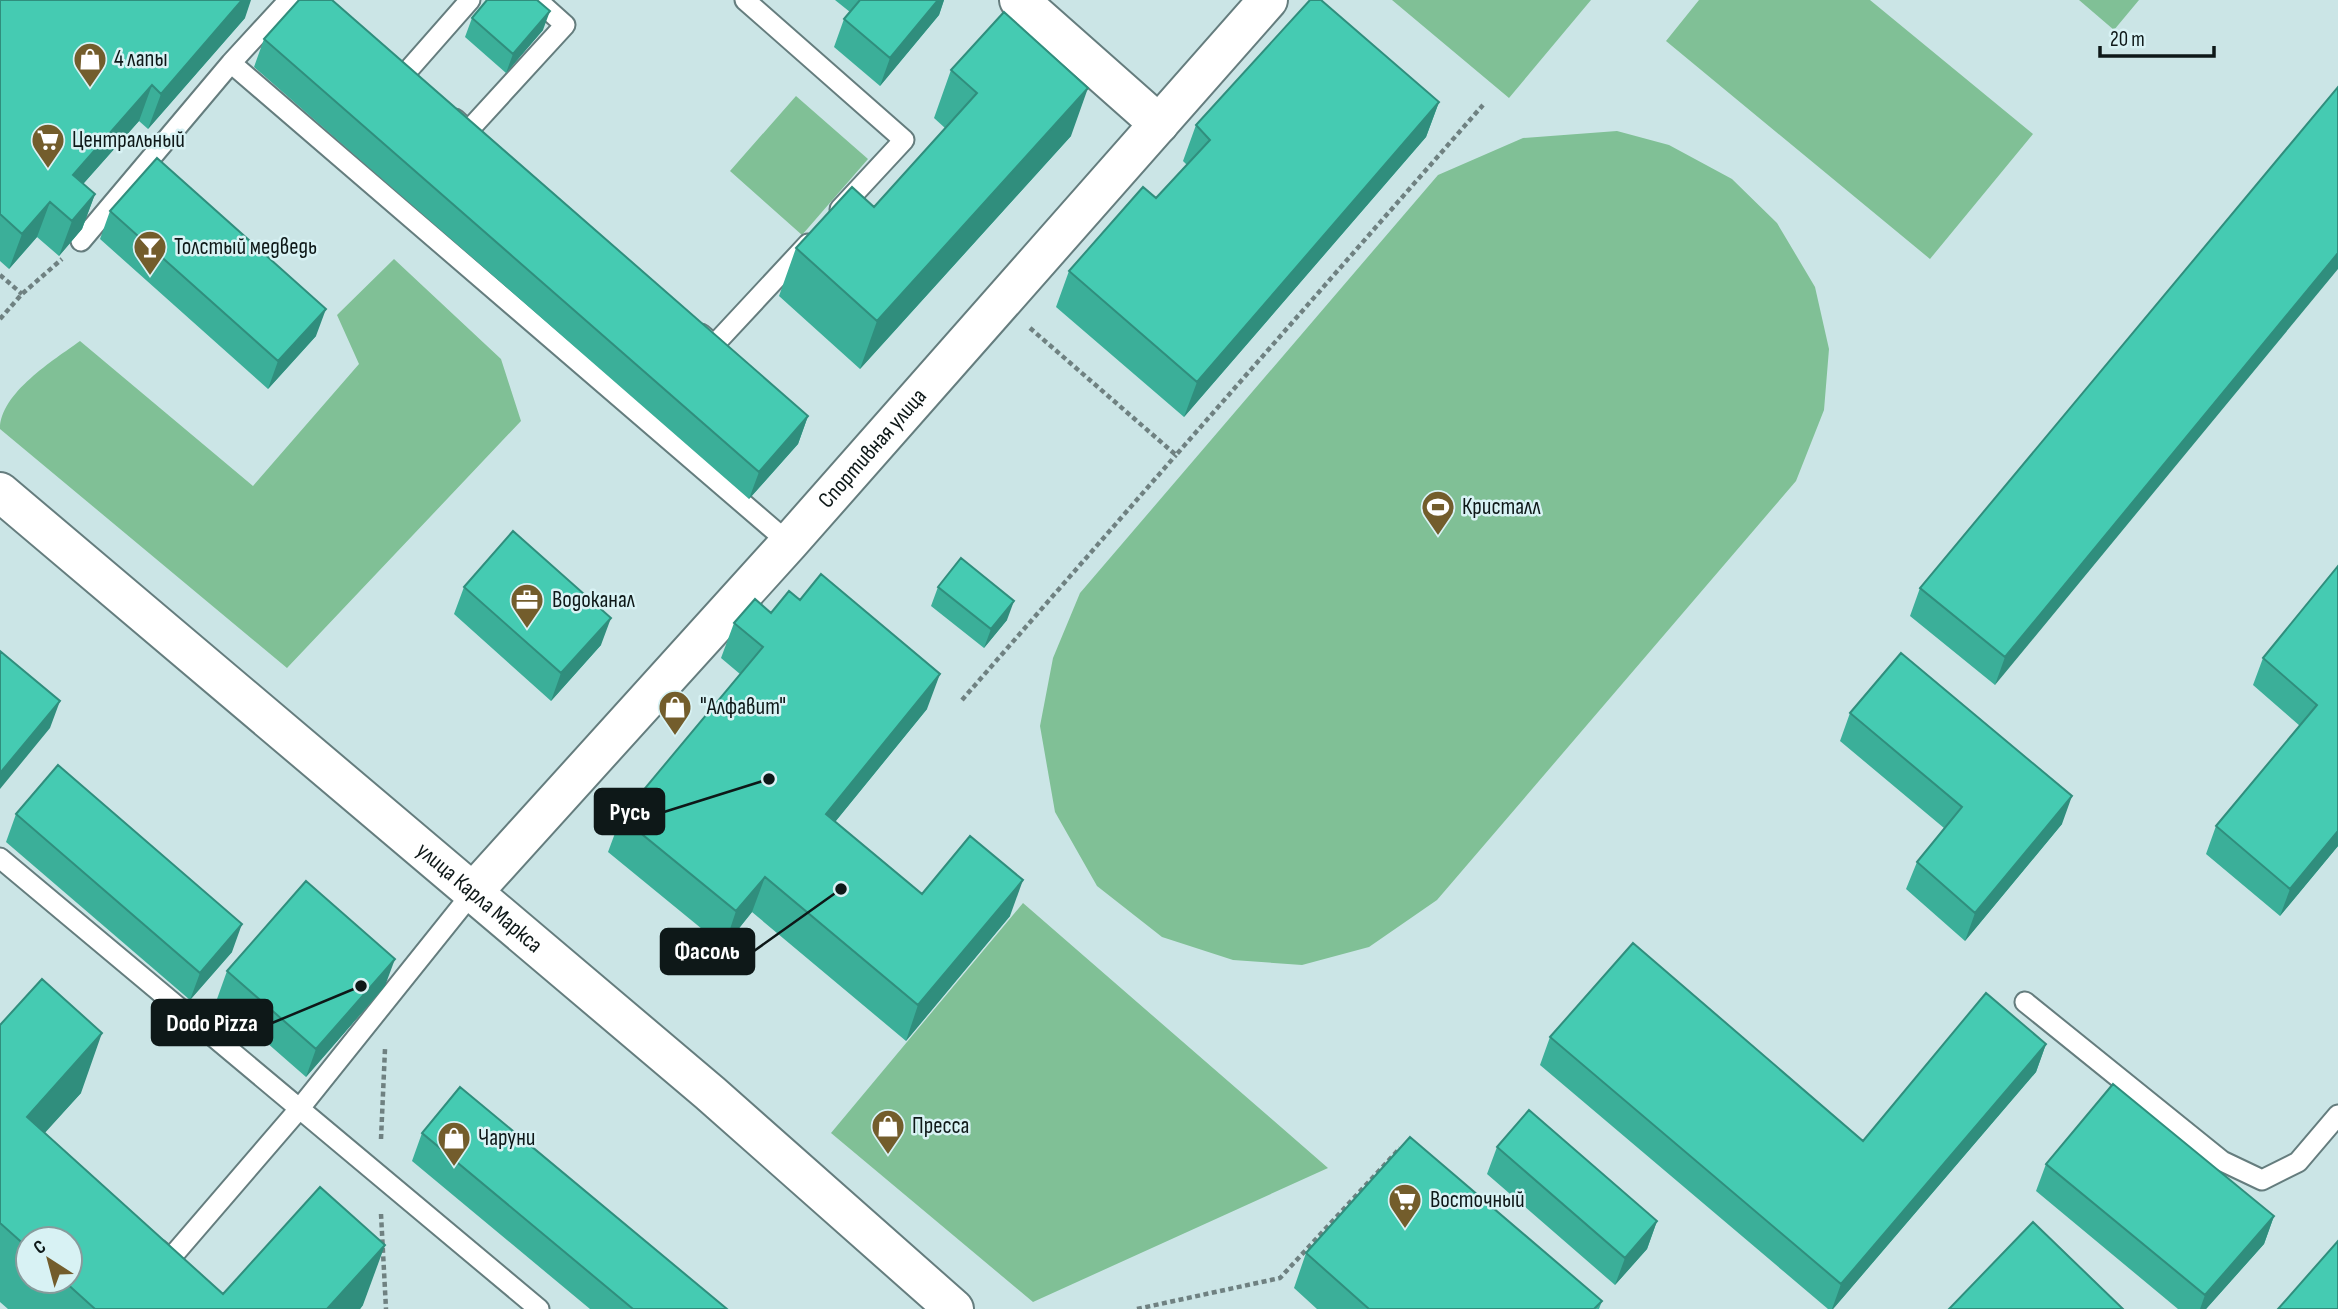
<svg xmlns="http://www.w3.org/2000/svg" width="2338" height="1309" font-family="'Sofia Sans Condensed',sans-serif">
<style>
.green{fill:#80c096}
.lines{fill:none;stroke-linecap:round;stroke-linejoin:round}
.lane-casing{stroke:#657d7e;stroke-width:23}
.street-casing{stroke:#657d7e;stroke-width:42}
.secondary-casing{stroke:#657d7e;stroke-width:42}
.path{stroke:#6f8181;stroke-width:4.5;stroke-dasharray:5 3.5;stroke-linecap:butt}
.lane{stroke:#fff;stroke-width:19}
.street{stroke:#fff;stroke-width:38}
.secondary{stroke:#fff;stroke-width:38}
.wall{fill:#3baf99;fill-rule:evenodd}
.shaded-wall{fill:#308e7d}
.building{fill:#45cbb2;stroke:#308e7d;stroke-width:2}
.labels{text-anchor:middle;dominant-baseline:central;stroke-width:5;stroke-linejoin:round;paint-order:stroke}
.poi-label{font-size:23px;fill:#0e1818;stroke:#d8f2f4;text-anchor:start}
.street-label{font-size:23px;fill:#0e1818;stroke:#d8f2f4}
.leader{fill:none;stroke:#0e1818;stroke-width:2.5}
.callout-dot{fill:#0e1818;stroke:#d8f2f4;stroke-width:2.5}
.callout{fill:#0e1818;stroke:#0e1818;stroke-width:2.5}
.callout-label{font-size:24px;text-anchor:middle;font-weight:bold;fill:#fff}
</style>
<rect width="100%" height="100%" fill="#cbe5e6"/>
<path class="green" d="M1392 0H1591L1509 98Z
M1699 0H1870L2033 134 1930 259 1666 41Z
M2079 0H2139L2114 30Z
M796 96 868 159 802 235 730 171Z
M1617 131 1669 145 1732 179 1777 223 1815 287 1829 349 1824 410 1796 481 1437 900 1369 947 1302 965 1233 960 1162 937 1097 886 1055 812 1040 726 1053 658 1080 593 1438 175 1523 138Z
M394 259 501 359 521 421 287 668 0 429C0 393 54 360 80 341L253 486 359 364 337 315Z
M1023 903 1328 1168 1033 1302 831 1133Z"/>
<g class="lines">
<defs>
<path id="lane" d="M289 0 231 63 789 543
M745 0 904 140 840 209
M404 75 470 0
M455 119 468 131 565 25 537 0
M81 241 231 63
M701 334 714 345 808 244
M0 858 539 1309
M2025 1002 2222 1161 2262 1180 2298 1162 2338 1115
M158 1249 170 1259 300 1108 473 892"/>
<path id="street" d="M1019 0 1159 124"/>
<g id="secondary">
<path id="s1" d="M0 492 710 1093 954 1309"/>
<path id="s2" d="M473 892 789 543 1268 0"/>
</g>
</defs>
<use href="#lane" class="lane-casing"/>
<use href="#street" class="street-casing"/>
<use href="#secondary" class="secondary-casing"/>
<path class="path" d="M0 275 22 294
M0 319 22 294 62 259
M1030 328 1176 455 1483 105
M962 700 1176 455
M381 1139 385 1049
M381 1214 386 1309
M1137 1309 1280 1278 1400 1148"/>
<use href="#lane" class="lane"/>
<use href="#street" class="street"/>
<use href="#secondary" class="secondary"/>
</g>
<path class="wall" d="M0 0 245 18 148 129 139 121 83 184 95 194 82 229 59 256 37 237 9 269 0 261Z
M835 0H944L939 15 880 86 834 47 844 19 850 12Z
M472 18 543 30 506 73 465 37Z
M264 39 808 416 798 444 749 499 254 67Z
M951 70 1071 136 860 369 779 296 796 248 874 207 945 128 934 118Z
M2338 87 1995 685 1910 616 1920 588Z
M1439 102 1426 137 1184 417 1056 307 1069 271 1156 198 1187 165 1183 161 1196 125Z
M110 211 316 336 268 389 100 239Z
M2338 566V846L2280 916 2206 854 2216 826 2300 726 2253 685 2263 658Z
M464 587 601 645 551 701 454 614Z
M938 587 1007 620 984 648 931 606Z
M771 613 927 709 835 822 922 894 1010 916 906 1041 752 912 724 947 608 852 621 817 740 674 721 658 734 623Z
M1850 713 2062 824 1965 941 1906 889 1917 862 1944 828 1840 741Z
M16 814 232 952 190 1000 6 842Z
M227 971 385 986 306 1077 217 999Z
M0 1025 81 1093 44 1133 223 1294 363 1305 360 1309H8L0 1302ZM28 1239 70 1281H28Z
M1550 1037 1863 1141 2046 1044 2036 1072 1833 1309H1828L1540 1065Z
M422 1133 727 1309H590L412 1161Z
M1497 1147 1657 1221 1647 1249 1615 1285 1487 1174Z
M2046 1164 2274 1216 2264 1244 2206 1309H2178L2036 1191Z
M1306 1253 1602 1301 1599 1309H1317L1294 1288Z"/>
<path class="shaded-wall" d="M242 0H251L245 18 148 129 161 94Z
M938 0H944L939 15 880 86 890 58Z
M550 11 543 30 506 73 513 54Z
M152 85 139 121 60 210 73 175Z
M1088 88 1071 136 860 369 877 321Z
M1439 102 1426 137 1184 417 1197 382Z
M95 194 82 229 59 256 72 221Z
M50 202 37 237 9 269 22 234Z
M2338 253V269L1995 685 2005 657Z
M326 309 316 336 268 389 278 361Z
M808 416 798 444 749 499 759 472Z
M1014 601 1007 620 984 648 991 629Z
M611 618 601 645 551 701 561 673Z
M940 674 927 709 813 849 826 814Z
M60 701 50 728 0 789V773Z
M2072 796 2062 824 1965 941 1975 913Z
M2338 831V846L2280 916 2290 889Z
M765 877 752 912 724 947 736 911Z
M1023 880 1010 916 906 1041 918 1005Z
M242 924 232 952 190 1000 200 973Z
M395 959 385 986 306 1077 316 1049Z
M102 1033 81 1093 5 1177 27 1117Z
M2046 1044 2036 1072 1833 1309H1832L1841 1284Z
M2274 1216 2264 1244 2206 1309H2200L2205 1295Z
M1657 1221 1647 1249 1615 1285 1625 1258Z
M385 1245 363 1305 360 1309H327Z"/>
<path class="building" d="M0 0H242L161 94 152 85 73 175 95 194 72 221 50 202 22 234 0 214Z
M299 0H332L808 416 759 472 264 39Z
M487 0H537L550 11 513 54 472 18Z
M860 0H938L890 58 844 19Z
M1310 0H1321L1439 102 1197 382 1069 271 1143 187 1156 198 1210 140 1196 125Z
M1004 12 1088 88 877 321 796 248 852 187 874 207 977 93 951 70Z
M2338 87V253L2005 657 1920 588Z
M157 158 326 309 278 361 110 211Z
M513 531 611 618 561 673 464 587Z
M961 558 1014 601 991 629 938 587Z
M2338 566V831L2290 889 2216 826 2317 705 2263 658Z
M821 574 940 674 826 814 922 894 970 836 1023 880 918 1005 765 877 736 911 621 817 763 647 734 623 755 599 771 613 789 591 800 600Z
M0 651 60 701 0 773Z
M1901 653 2072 796 1975 913 1917 862 1962 807 1850 713Z
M58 765 242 924 200 973 16 814Z
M306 881 395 959 316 1049 227 971Z
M1633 943 1863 1141 1986 993 2046 1044 1841 1284 1550 1037Z
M42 979 102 1033 27 1117 223 1294 320 1187 385 1245 327 1309H95L64 1281H70V1239H28V1248L0 1223V1025Z
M2113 1084 2274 1216 2205 1295 2046 1164Z
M460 1087 727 1309H633L422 1133Z
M1529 1110 1657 1221 1625 1258 1497 1147Z
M1410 1137 1602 1301 1594 1309H1369L1306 1253Z
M2033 1222 2123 1309H1949Z
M2338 1241V1309H2278Z"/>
<defs>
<symbol id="shop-pin" viewBox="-11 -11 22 30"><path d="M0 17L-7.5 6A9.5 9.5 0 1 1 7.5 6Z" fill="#735d2c" stroke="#d8f2f4"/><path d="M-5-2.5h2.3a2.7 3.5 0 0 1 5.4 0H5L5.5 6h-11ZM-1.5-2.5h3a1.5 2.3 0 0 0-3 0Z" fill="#fff"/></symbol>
<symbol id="supermarket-pin" viewBox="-11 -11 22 30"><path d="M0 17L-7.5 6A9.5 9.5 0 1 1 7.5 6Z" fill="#735d2c" stroke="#d8f2f4"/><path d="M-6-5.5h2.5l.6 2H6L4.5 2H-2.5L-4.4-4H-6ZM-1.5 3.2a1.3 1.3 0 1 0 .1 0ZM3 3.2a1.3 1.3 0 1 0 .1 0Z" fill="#fff"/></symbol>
<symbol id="bar-pin" viewBox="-11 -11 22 30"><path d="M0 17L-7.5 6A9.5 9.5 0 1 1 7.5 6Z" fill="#735d2c" stroke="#d8f2f4"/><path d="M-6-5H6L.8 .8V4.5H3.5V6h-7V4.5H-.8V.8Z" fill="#fff"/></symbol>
<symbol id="stadium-pin" viewBox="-11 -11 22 30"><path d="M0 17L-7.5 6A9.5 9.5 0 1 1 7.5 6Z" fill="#735d2c" stroke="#d8f2f4"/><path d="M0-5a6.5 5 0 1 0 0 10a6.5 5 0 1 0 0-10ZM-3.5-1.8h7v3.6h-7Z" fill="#fff"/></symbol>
<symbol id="office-pin" viewBox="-11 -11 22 30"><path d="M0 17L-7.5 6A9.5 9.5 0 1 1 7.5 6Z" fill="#735d2c" stroke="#d8f2f4"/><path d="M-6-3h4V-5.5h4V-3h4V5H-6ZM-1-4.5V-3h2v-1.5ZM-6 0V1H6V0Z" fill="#fff"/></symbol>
</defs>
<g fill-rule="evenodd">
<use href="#shop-pin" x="71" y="40" width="38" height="52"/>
<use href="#supermarket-pin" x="29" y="121" width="38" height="52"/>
<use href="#bar-pin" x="131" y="228" width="38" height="52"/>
<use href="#stadium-pin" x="1419" y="488" width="38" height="52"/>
<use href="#office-pin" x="508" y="581" width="38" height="52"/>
<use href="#shop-pin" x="656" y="688" width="38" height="52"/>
<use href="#shop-pin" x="869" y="1107" width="38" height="52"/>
<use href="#shop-pin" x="435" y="1119" width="38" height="52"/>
<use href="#supermarket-pin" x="1386" y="1181" width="38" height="52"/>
</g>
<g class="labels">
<g class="poi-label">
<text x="114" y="59">4 лапы</text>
<text x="72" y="140">Центральный</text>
<text x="174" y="247">Толстый медведь</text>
<text x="1462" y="507">Кристалл</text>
<text x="552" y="600">Водоканал</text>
<text x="700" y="707">"Алфавит"</text>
<text x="912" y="1126">Пресса</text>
<text x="478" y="1138">Чаруни</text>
<text x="1430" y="1200">Восточный</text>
</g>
<g class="street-label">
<text stroke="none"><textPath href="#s2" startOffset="597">Спортивная улица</textPath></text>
<text stroke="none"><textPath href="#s1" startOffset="628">улица Карла Маркса</textPath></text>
</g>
</g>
<path class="leader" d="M769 779L664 812M841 889L754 951M361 986L272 1023"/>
<g class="callout-dot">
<circle cx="769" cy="779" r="7"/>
<circle cx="841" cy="889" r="7"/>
<circle cx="361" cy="986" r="7"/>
</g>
<g class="callout">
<rect x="595" y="789" width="69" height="45" rx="7"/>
<rect x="661" y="929" width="93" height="45" rx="7"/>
<rect x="152" y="1000" width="120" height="45" rx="7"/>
</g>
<g class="callout-label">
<text x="630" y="820">Русь</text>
<text x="707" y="959">Фасоль</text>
<text x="212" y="1031">Dodo Pizza</text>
</g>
<g transform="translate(49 1260) rotate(324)"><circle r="33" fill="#d8f2f4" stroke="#879b9c" stroke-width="2"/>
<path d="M0-5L12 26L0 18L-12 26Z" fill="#735d2c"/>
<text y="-10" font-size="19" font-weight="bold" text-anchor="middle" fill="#0e1818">С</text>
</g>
<path d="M2100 46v10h114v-10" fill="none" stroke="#0e1818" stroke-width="3.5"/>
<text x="2110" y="46" font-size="21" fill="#0e1818" stroke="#d8f2f4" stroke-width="5" paint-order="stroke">20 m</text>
</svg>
